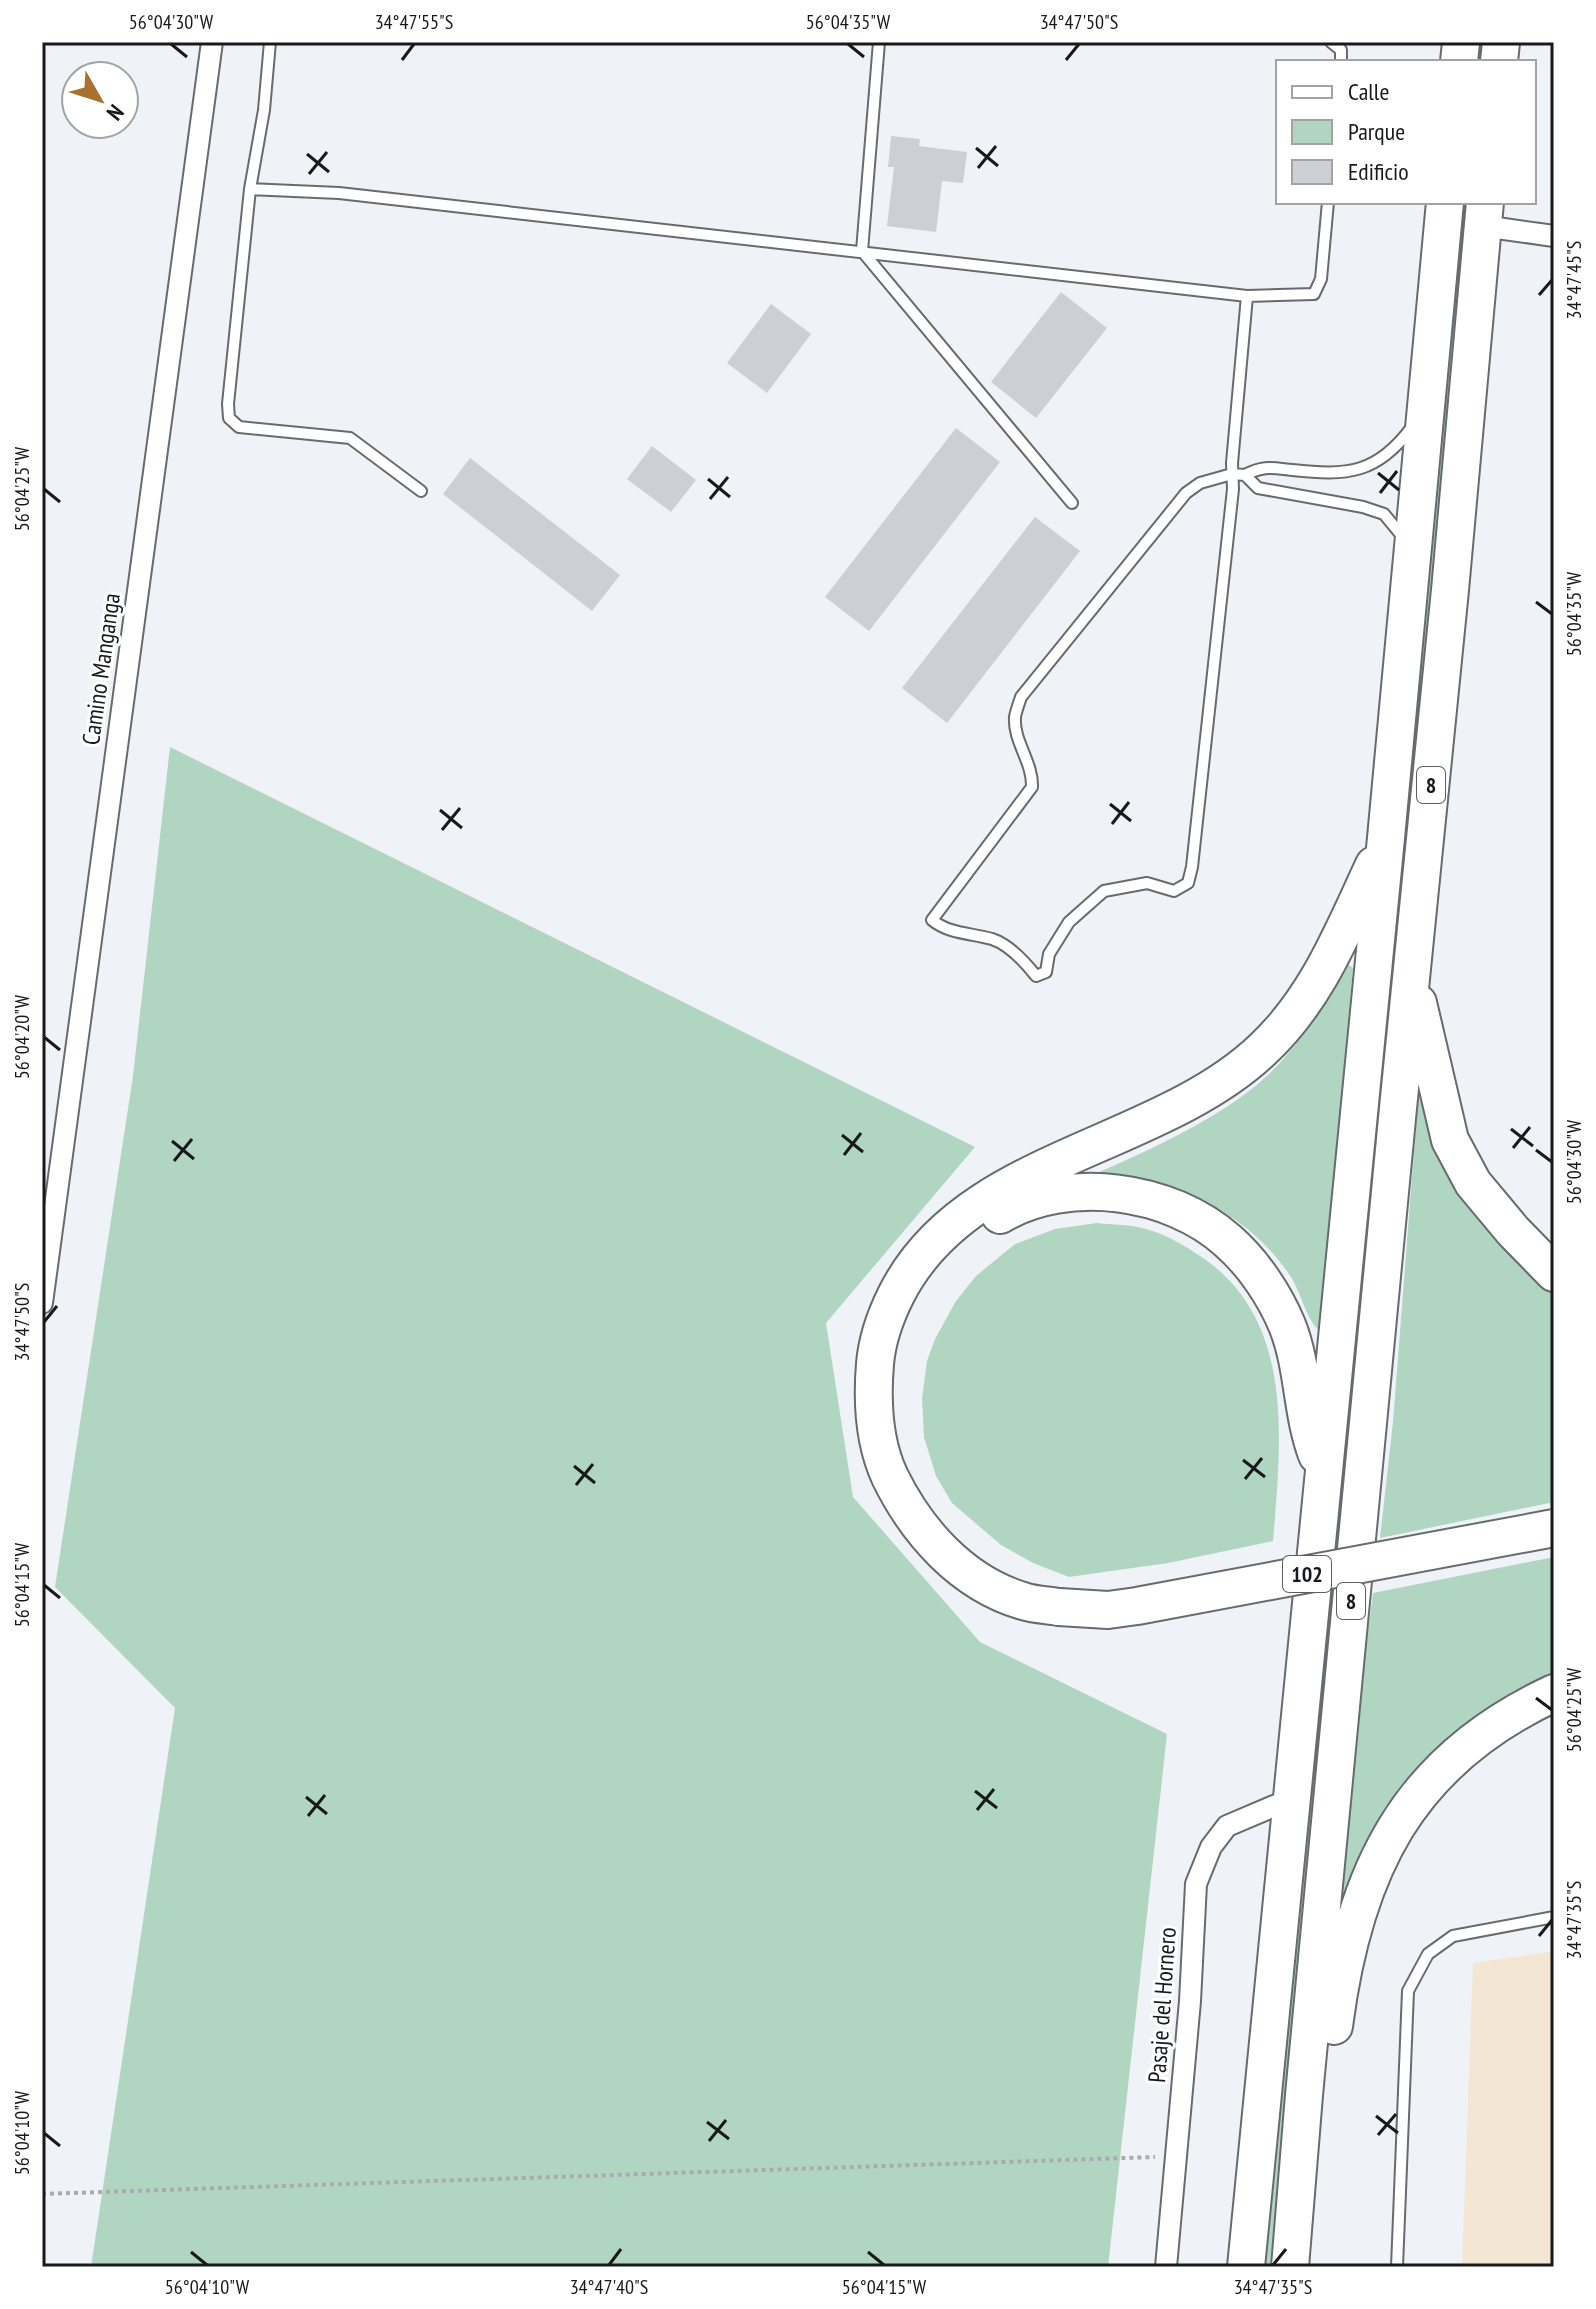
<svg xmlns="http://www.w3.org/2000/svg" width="1596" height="2309" font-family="'PT Sans Narrow',sans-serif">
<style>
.commercial{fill:#f3e6d2}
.green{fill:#b0d6c1}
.building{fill:#cccfd3}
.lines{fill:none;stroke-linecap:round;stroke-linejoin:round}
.lane-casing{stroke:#676a6e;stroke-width:14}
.street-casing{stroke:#676a6e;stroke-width:24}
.highway-casing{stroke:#676a6e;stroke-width:40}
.path{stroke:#a9abaf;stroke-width:4;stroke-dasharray:4 4;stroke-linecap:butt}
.lane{stroke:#fff;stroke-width:10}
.street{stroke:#fff;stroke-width:20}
.highway{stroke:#fff;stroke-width:36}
.highway-bridge-casing{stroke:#676a6e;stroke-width:40;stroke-linecap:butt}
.highway-bridge{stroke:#fff;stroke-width:36}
.ticks{fill:none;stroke:#18191b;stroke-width:3}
.labels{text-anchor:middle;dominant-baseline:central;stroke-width:6;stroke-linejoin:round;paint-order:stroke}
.shield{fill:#fff;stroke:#5d5e5f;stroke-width:2}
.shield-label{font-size:22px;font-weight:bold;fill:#18191b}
.street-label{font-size:24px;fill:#18191b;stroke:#fff}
.neatline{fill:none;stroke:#18191b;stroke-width:3}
.ticks-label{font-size:20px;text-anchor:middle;fill:#18191b}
</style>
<rect width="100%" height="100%" fill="#eff2f7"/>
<path class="commercial" d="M1554 1951V2267H1462L1473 1963Z"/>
<path class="green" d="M1459 202H1472L1391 1037 1385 1053Z
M170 747 975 1147 826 1323 853 1497 980 1642 1167 1734 1108 2267H91L175 1708 55 1587 133 1076Z
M1345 962 1353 968 1320 1332C1305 1317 1302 1295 1291 1277 1243 1206 1176 1184 1095 1174 1150 1150 1227 1115 1270 1073 1303 1041 1324 1002 1345 962Z
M1421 1061 1429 1100 1554 1282V1502L1380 1538 1393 1422Z
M1375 1134 1379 1152 1273 2267H1258Z
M1097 1223C1113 1225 1131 1224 1146 1229 1165 1234 1184 1245 1200 1256 1296 1319 1281 1441 1273 1541L1168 1563 1069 1577 1033 1563 1001 1545 952 1503 936 1476 924 1437 922 1399 927 1361 935 1339 956 1301 976 1276 1015 1244 1055 1229Z
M1554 1557V1686L1481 1727 1341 1928 1330 1930 1373 1593Z"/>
<path class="building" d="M891 136 920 139 919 146 967 152 963 183 942 181 936 232 887 226 894 167H888Z
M1061 292 1107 328 1036 418 991 382Z
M771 304 811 334 767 393 727 363Z
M956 428 1000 462 869 631 825 597Z
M652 446 696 480 671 512 627 479Z
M470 458 620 575 592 611 443 494Z
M1035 517 1080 551 947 723 902 688Z"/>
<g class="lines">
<defs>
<path id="lane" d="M270 42 264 110 250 189 228 404 229 418 239 427 350 438 421 491
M879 42 862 251 1072 503
M1331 42 1341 50V62
M250 189 339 193 1247 296 1314 294 1321 279 1328 202
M1247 296 1232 463 1233 489 1192 867 1188 883 1174 891 1147 883 1104 891 1069 922 1049 954 1046 972 1036 976C1025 962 1010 945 992 939 971 933 949 934 932 920L1032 787C1033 762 1013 741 1015 717 1016 711 1019 703 1021 697L1186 493 1200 483 1232 474 1245 475 1258 488 1363 507 1384 514 1403 537
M1245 475C1264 465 1272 468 1292 470 1348 476 1377 474 1412 427
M1397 2267 1408 1991 1428 1954 1453 1936 1554 1917"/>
<path id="street" d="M1483 226 1554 236
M42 1303 212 42
M1166 2267 1190 2001 1196 1884 1211 1847 1227 1826 1293 1798"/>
<path id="highway" d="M1459 62 1461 42
M1499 62 1501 42
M1418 1003 1450 1140 1473 1183 1513 1231 1554 1273
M1000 1215C1068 1175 1170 1189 1228 1241 1253 1263 1274 1294 1287 1325 1304 1367 1301 1413 1317 1455
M1059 1607C1048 1605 1035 1605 1023 1601 962 1583 917 1532 890 1477 874 1443 872 1400 875 1364 877 1340 885 1317 896 1295 965 1157 1156 1150 1262 1050 1317 999 1343 931 1374 865
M1334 2026C1354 1871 1407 1761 1554 1693
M1246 2267 1386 838 1445 202
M1290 2267 1304 2095 1398 1108 1450 590 1485 202"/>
</defs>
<use href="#lane" class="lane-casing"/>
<use href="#street" class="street-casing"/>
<use href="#highway" class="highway-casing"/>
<path class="path" d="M42 2194 1155 2157"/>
<use href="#lane" class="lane"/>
<use href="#street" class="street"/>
<use href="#highway" class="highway"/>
<defs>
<path id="highway-bridge" d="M1059 1607 1108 1610 1137 1606 1554 1528"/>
</defs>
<use href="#highway-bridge" class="highway-bridge-casing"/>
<use href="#highway-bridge" class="highway-bridge"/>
</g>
<path class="ticks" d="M171 44 187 57M848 44 864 57M402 60 414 44M1066 60 1079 44M976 148 998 166M307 154 329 172M978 168 996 146M309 174 327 152M1539 295 1552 280M1378 473 1399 490M708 479 730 497M44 489 60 502M1380 493 1397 471M710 499 728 477M1536 602 1552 614M1110 804 1131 821M440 810 462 828M1112 824 1129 802M442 830 460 808M44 1037 60 1050M1511 1129 1533 1146M842 1135 863 1152M172 1141 194 1159M1513 1148 1530 1127M1536 1150 1552 1162M844 1155 861 1133M174 1161 192 1139M44 1322 57 1306M1243 1460 1265 1477M574 1466 595 1483M1245 1479 1262 1458M576 1485 593 1464M44 1585 60 1598M1536 1698 1552 1710M975 1791 997 1808M306 1797 327 1814M977 1810 994 1789M308 1816 325 1795M1539 1936 1552 1920M1376 2116 1398 2133M707 2122 729 2139M44 2133 60 2146M1378 2135 1396 2114M709 2141 726 2120M191 2252 207 2265M868 2252 884 2265M609 2265 621 2249M1273 2265 1286 2249"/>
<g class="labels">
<g class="shield">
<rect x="1417" y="767" width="28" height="36" rx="6"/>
<rect x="1283" y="1556" width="48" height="36" rx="6"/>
<rect x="1337" y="1583" width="28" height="36" rx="6"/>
</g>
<g class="shield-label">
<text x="1431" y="785">8</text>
<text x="1307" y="1574">102</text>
<text x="1351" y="1601">8</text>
</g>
<g class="street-label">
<text transform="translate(101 669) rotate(-82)">Camino Manganga</text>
<text transform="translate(1162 2005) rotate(-86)">Pasaje del Hornero</text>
</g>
</g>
<rect width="1596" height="2309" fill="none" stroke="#ffffff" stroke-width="88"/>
<rect x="1276" y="60" width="260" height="144" fill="#ffffff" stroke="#a3a3a4" stroke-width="2"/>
<rect x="1292" y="86" width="40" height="12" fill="#ffffff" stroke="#a3a3a4" stroke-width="2"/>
<text x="1348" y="100" font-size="24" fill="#18191b">Calle</text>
<rect x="1292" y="120" width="40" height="24" fill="#b0d6c1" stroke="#a3a3a4" stroke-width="2"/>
<text x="1348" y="140" font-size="24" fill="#18191b">Parque</text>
<rect x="1292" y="160" width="40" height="24" fill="#cccfd3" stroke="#a3a3a4" stroke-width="2"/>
<text x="1348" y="180" font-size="24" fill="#18191b">Edificio</text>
<g transform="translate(100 100) rotate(129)"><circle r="38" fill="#ffffff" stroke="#a3a3a4" stroke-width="2"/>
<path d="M0-6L14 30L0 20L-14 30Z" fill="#a8722d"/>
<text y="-12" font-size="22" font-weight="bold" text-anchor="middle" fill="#18191b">N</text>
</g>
<rect x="44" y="44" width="1508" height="2221" class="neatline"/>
<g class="ticks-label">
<text x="171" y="29">56°04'30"W</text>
<text x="414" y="29">34°47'55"S</text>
<text x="848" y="29">56°04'35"W</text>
<text x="1079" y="29">34°47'50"S</text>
<text transform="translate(1574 280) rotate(-90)" y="7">34°47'45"S</text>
<text transform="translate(22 489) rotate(-90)" y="7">56°04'25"W</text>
<text transform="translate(1574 614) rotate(-90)" y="7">56°04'35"W</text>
<text transform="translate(22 1037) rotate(-90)" y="7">56°04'20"W</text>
<text transform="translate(1574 1162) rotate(-90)" y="7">56°04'30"W</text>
<text transform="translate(22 1322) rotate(-90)" y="7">34°47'50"S</text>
<text transform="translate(22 1585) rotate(-90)" y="7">56°04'15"W</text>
<text transform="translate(1574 1710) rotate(-90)" y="7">56°04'25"W</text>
<text transform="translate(1574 1920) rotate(-90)" y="7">34°47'35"S</text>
<text transform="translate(22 2133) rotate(-90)" y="7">56°04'10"W</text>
<text x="207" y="2294">56°04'10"W</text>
<text x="609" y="2294">34°47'40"S</text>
<text x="884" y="2294">56°04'15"W</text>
<text x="1273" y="2294">34°47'35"S</text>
</g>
</svg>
